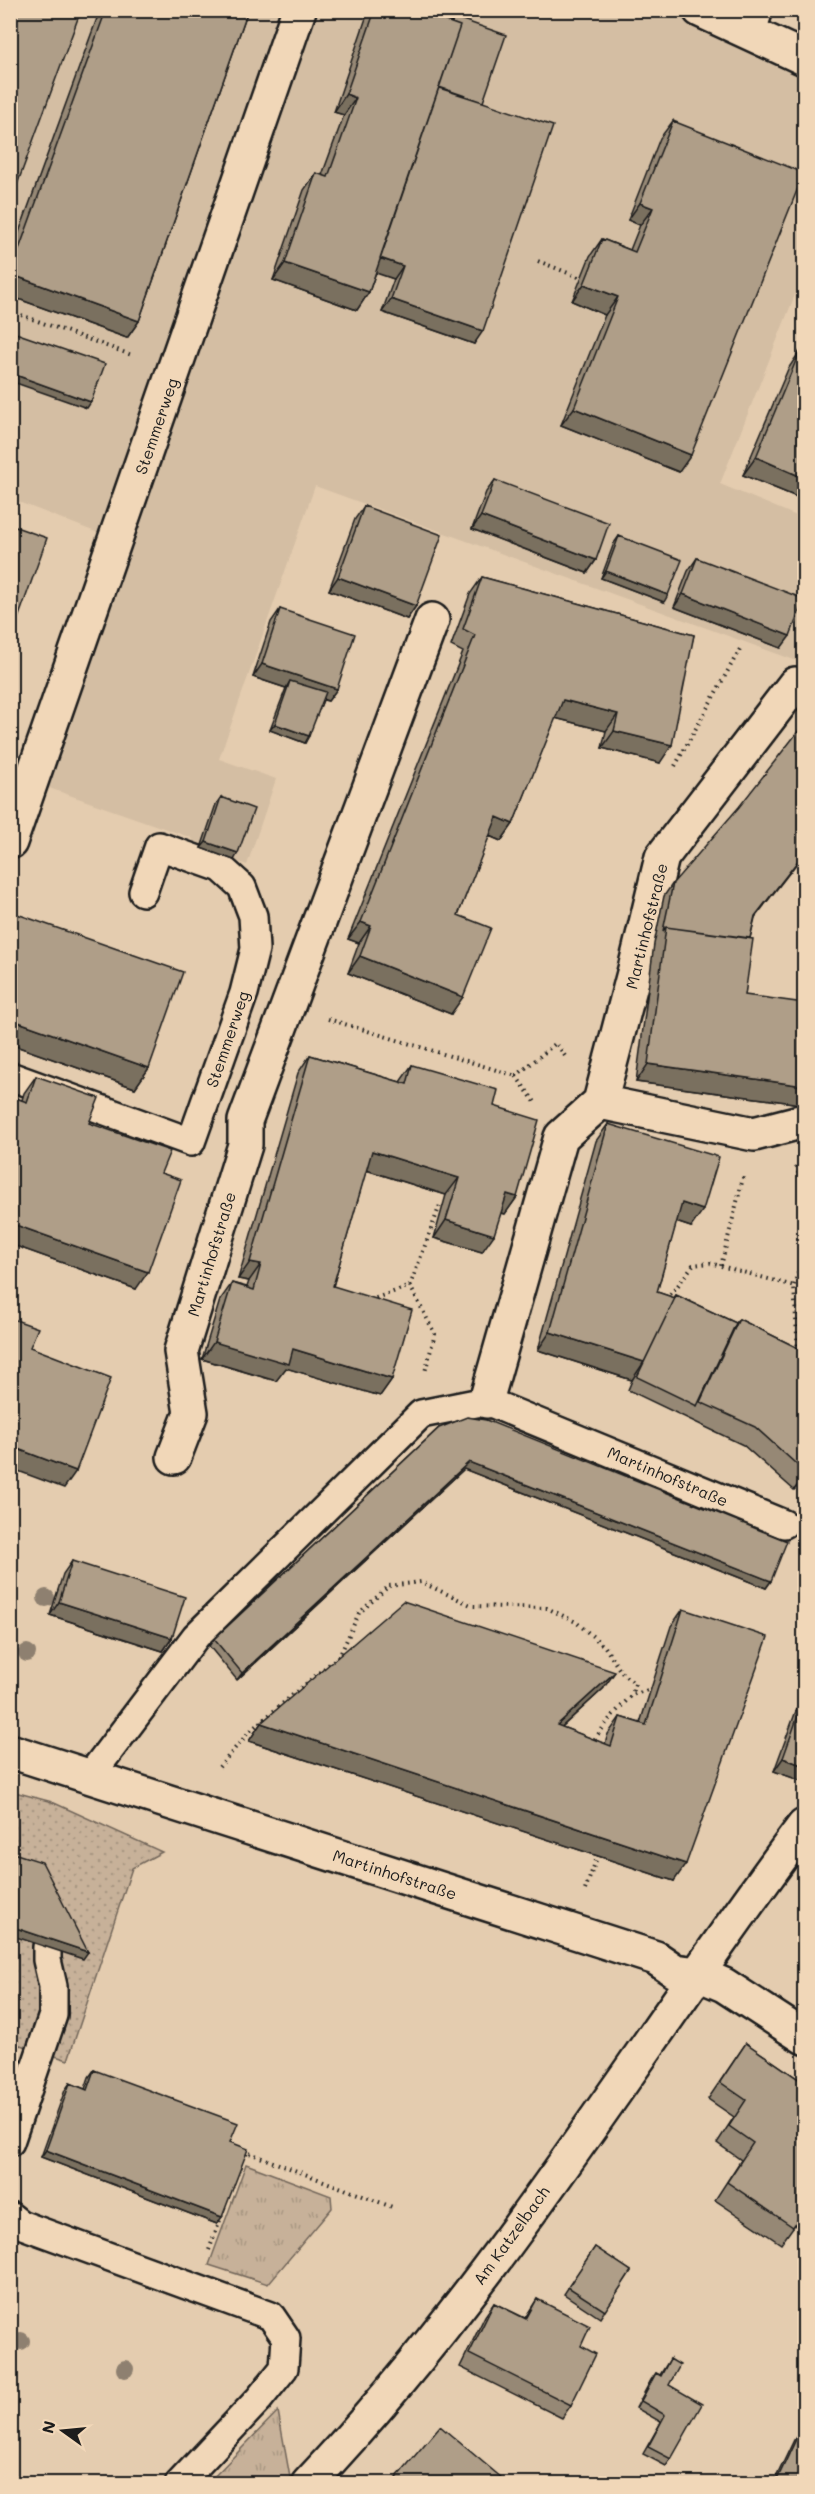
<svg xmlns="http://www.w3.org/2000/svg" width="815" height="2494" font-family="Mali,sans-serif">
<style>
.built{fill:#d4bea3}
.grass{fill:url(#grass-tufts);stroke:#72665a;stroke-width:1.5}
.park{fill:url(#park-dots);stroke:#72665a;stroke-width:1.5}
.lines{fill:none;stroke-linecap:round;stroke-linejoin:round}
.service-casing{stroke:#1c1c1c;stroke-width:32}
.minor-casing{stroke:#1c1c1c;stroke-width:38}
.primary-casing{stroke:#1c1c1c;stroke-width:38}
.path{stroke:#1c1c1c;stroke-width:4;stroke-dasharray:1.5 4.5;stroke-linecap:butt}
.service{stroke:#f1d7b8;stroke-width:27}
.minor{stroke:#f1d7b8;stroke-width:33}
.primary{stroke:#f1d7b8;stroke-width:33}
.tree{fill:#8e806f}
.wall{fill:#968875;stroke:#1c1c1c;stroke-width:1.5}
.shaded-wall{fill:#7a6f5f;stroke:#1c1c1c;stroke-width:1.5}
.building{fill:#af9e88;stroke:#1c1c1c;stroke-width:1.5}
.labels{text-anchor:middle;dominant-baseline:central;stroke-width:5;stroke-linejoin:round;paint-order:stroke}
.street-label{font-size:16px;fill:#1c1c1c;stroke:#f1d7b8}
</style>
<defs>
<pattern id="grass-tufts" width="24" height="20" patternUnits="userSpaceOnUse" patternTransform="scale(1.5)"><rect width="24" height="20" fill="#c7b199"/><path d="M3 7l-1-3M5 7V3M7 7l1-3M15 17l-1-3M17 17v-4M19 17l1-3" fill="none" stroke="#aa9883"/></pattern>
<pattern id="park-dots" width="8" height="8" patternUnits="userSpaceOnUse" patternTransform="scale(1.5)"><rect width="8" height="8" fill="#c7b199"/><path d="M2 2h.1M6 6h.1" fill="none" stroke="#aa9883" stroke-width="1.8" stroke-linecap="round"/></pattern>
</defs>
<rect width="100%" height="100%" fill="#e4ccaf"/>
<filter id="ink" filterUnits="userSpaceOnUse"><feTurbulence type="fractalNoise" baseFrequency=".0167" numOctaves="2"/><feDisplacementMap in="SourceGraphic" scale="12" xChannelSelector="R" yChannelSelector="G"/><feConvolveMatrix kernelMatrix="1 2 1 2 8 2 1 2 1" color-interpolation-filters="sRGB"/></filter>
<g filter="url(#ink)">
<path class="built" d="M10 11H700L804 58V272L720 484 804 519V642L797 661 315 486 219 759 276 779 247 865 197 848 192 838 32 782 116 540 11 499Z"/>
<path class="grass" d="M246 2164 331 2196 332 2208 268 2284 209 2265Z
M278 2411 291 2483H208Z"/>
<path class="park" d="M11 1791 52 1802 162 1852 132 1868 68 2060 20 2045 11 2058Z"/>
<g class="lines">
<defs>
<path id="service" d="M751 33 759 10
M10 1076 191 1142 244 993 255 949 253 916 242 887 221 868 159 846 143 892
M90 1776 196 1636 421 1414 486 1401 784 1524
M10 2142 53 2015V1986L47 1960V1947
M10 2216 20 2224 271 2316 286 2338 284 2368 259 2399 179 2484"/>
<path id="minor" d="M10 842 299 10
M600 1102 754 1134 804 1121
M486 1401 561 1137 600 1102 635 969 662 857 795 684
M174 1457 191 1413 181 1351 245 1145V1121L432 620
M10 1751 656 1958 675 1971 698 1974 724 1985 804 2037
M308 2484C498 2284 640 2045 804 1826"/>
<path id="primary" d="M700 10 804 58"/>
</defs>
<use href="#service" class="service-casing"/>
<use href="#minor" class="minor-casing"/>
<use href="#primary" class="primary-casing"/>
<path class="path" d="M460 24 465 10
M538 261 581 278
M10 311 134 356
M675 766 740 649
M328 1019 516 1076
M516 1076 556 1043 567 1059
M516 1076 535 1102
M796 1166 804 1188
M721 1266 744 1174
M410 1286 440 1205
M665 1298 676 1288 693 1265 710 1263 794 1286
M370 1300 410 1286 435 1334 425 1372
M798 1351 794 1286 804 1249
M591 1744 611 1717 632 1695 651 1689
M219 1767 250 1731 340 1655 359 1613 389 1586 421 1582 473 1606 547 1608 576 1622 605 1647 621 1672 635 1684 632 1695
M585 1890 598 1855
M246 2155 247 2152 392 2207
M209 2250 222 2215"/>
<use href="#service" class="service"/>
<use href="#minor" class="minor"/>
<use href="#primary" class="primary"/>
</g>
<g class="tree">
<circle cx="46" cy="1598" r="9"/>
<circle cx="27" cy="1653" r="9"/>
<circle cx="21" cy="2341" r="9"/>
<circle cx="125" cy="2369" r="9"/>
</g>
<path class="wall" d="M100 10H248L139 321 127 338 10 296V257Z
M370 10H415L450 23 454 17 483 102 474 344 382 312 394 279 376 272 369 292 357 310 273 280 304 190 316 173 322 175 344 115 334 112 367 15Z
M673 121 679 472 561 425 605 315 572 301 590 256 602 239 630 250 640 225 628 220 660 138Z
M800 351 804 500 743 475 788 369Z
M495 480 596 560 587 573 472 529 486 492Z
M364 506 416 606 407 619 329 590 355 519Z
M619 536 664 602 601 578 614 543Z
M697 558 781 648 674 607 688 571Z
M482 577 694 635 660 763 602 748 606 731 555 718 513 824 501 841 489 836 458 915 451 1014 348 973 359 943 348 939 463 652 451 646 470 594Z
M280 609 337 689 328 701 323 700 305 743 270 730 286 688 253 677 271 622Z
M221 797 234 860 201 848 216 804Z
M673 883 755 918 750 938 745 995 801 1104 636 1082 654 944 664 896Z
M17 914 149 1068 135 1088 10 1044V922Z
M310 1055 400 1082 412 1065 494 1106 517 1197 505 1214 501 1213 482 1252 434 1238 446 1195 366 1170 333 1286 392 1379 380 1396 286 1368 276 1381 202 1359 220 1300 232 1283 247 1287 249 1281 238 1279 298 1073Z
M36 1076 89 1123 161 1173 136 1289 10 1244V1096L22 1100 24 1093Z
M608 1124 691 1227 676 1222 657 1292 674 1298 676 1295 736 1323 739 1319 804 1351V1480L794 1490 743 1445 628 1390 633 1378 632 1380 538 1350 596 1141Z
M439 1428 771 1581 766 1588 464 1469 237 1680 209 1646 214 1639Z
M72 1561 172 1638 163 1651 50 1615 63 1574Z
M683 1609 674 1881 249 1741 261 1723 603 1689 562 1727 605 1744 608 1734 620 1717 640 1723 671 1626Z
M804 1689V1782L774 1771Z
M746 2043 804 2083V2224L798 2220 781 2244 715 2200 741 2160 717 2143 734 2117 708 2099Z
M94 2070 230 2142 217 2224 41 2157 65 2090 70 2083 85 2089 89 2077Z
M595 2247 631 2271 600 2318 564 2294Z
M537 2299 581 2346 571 2405 562 2418 460 2367 485 2316 494 2303 525 2318Z
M670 2359 669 2385 671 2459 666 2466 643 2454 661 2422 636 2408 651 2380 656 2373 660 2375Z
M799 2433 804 2484H773L794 2440Z"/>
<path class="shaded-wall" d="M346 94 356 98 344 115 334 112Z
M640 203 653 208 640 225 628 220Z
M379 258 403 266 394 279 370 271Z
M285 263 369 292 357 310 273 280Z
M10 274 139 321 127 338 10 296Z
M584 284 618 297 605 315 572 301Z
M391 299 483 331 474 344 382 312Z
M10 373 91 402 87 408 10 381Z
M574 408 691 455 679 472 561 425Z
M756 457 804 478V500L743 475Z
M481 516 596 560 587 573 472 529Z
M606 571 668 595 664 602 601 578Z
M338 577 416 606 407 619 329 590Z
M683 594 790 636 781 648 674 607Z
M262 664 337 689 328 701 288 688 290 681 286 688 253 677Z
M563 700 618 714 606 731 551 717Z
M275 724 309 736 305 743 270 730Z
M614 731 672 745 660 763 602 748Z
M497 817 513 824 501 841 485 834Z
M206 842 238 853 234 860 201 848Z
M804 853V854L746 929 755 916Z
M361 922 371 926 359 943 348 939Z
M360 956 463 997 451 1014 348 973Z
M10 1019 149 1068 135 1088 10 1044Z
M648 1064 804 1086V1100L801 1104 636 1082Z
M372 1151 459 1178 446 1195 360 1168Z
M507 1194 517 1197 505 1214 494 1211Z
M682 1203 703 1210 691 1227 670 1220Z
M446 1220 494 1235 482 1252 434 1238Z
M10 1223 148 1272 136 1289 10 1244Z
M250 1262 261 1264 249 1281 238 1279Z
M550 1332 644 1362 632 1380 538 1350Z
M214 1342 293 1349 392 1379 380 1396 286 1368 276 1381 202 1359Z
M10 1446 76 1471 64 1488 10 1468Z
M469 1462 771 1581 766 1588 464 1469 237 1680 242 1673Z
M804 1476V1480L794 1490Z
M59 1602 172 1638 163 1651 50 1615Z
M615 1672 603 1689 545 1742 557 1725Z
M261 1723 686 1864 674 1881 249 1741Z
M783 1758 804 1766V1782L774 1771Z
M10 1926 88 1952 83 1959 10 1935Z
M46 2150 222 2217 217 2224 41 2157Z"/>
<path class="building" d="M10 10H81L10 204Z
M106 10H248L139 321 10 274Z
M375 10H415L460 26 369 292 285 263 316 173 328 177 356 98 346 94Z
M454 17 506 35 483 102 439 88 460 26 452 23Z
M439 87 553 126 483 331 391 299 403 266 380 258Z
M673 121 804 173 691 455 574 408 618 297 584 284 602 239 635 252 653 208 640 203Z
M10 331 105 364 91 402 10 373Z
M800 351 804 353V478L756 457Z
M495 480 609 523 596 560 481 516Z
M364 506 442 535 416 606 338 577Z
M10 525 47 538 10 641Z
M619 536 682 560 668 595 606 571Z
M697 558 804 599 790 636 683 594Z
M482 577 694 635 672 745 614 731 618 714 563 700 513 824 497 817 458 915 491 928 463 997 360 956 371 926 361 922 475 635 463 629Z
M280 609 355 634 337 689 262 664Z
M290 681 326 692 309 736 275 724Z
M804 724V853L755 916 750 938 666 927 663 931 673 883 739 807Z
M221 797 254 809 238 853 206 842Z
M17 914 183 972 149 1068 10 1019V931Z
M666 927 753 939 745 995 804 1003V1086L648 1064Z
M310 1055 407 1084 412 1065 498 1090 494 1106 539 1120 517 1197 507 1194 494 1235 446 1220 459 1178 372 1151 333 1286 412 1310 392 1379 293 1349 289 1364 214 1342 232 1283 254 1290 261 1264 250 1262Z
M36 1076 99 1098 89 1123 170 1151 161 1173 181 1180 148 1272 10 1223V1096L27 1102Z
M608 1124 719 1157 703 1210 682 1203 657 1292 675 1298 644 1362 550 1332Z
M676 1295 736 1323 697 1406 637 1377 675 1298H674Z
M10 1318 38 1328 30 1347 111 1378 76 1471 10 1446Z
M739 1319 804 1351V1471L755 1427 700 1402Z
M467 1417 486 1420 787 1541 771 1581 469 1462 242 1673 214 1639 439 1428Z
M72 1561 185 1597 172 1638 59 1602Z
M403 1601 615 1672 557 1725 611 1746 620 1717 646 1725 683 1609 768 1637 686 1864 261 1723Z
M804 1699V1766L783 1758Z
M10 1852 42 1862 88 1952 10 1926Z
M746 2043 804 2083V2210L793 2227 727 2182 753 2143 729 2126 746 2100 720 2082Z
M10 2045 18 2047 10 2069Z
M94 2070 238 2123 230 2142 248 2149 222 2217 46 2150 70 2083 87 2090Z
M595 2247 631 2271 605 2311 568 2287Z
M537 2299 590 2326 581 2346 596 2354 571 2405 469 2354 494 2303 526 2319Z
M670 2359 680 2365 669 2385 702 2404 671 2459 648 2447 665 2415 641 2401 656 2373 661 2376Z
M440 2426 509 2484H391Z
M799 2433 804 2436V2484H775Z"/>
</g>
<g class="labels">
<g class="street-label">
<text transform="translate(156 426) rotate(-71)">Stemmerweg</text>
<text transform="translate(646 926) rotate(-76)">Martinhofstraße</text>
<text transform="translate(227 1039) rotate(-71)">Stemmerweg</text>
<text transform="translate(211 1254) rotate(-73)">Martinhofstraße</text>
<text transform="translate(668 1476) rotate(23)">Martinhofstraße</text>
<text transform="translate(395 1874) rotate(18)">Martinhofstraße</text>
<text transform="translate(511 2235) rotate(-54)">Am Katzelbach</text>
</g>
</g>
<rect width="815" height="2494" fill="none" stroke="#f1d7b8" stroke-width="36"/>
<rect x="18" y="18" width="779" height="2458" fill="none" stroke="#1c1c1c" stroke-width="2" filter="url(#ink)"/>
<g transform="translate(63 2431) rotate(285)" stroke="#f1d7b8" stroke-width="4.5" paint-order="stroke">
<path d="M0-4.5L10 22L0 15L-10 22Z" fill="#1c1c1c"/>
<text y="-9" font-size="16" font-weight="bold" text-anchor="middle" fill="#1c1c1c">N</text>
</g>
</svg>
